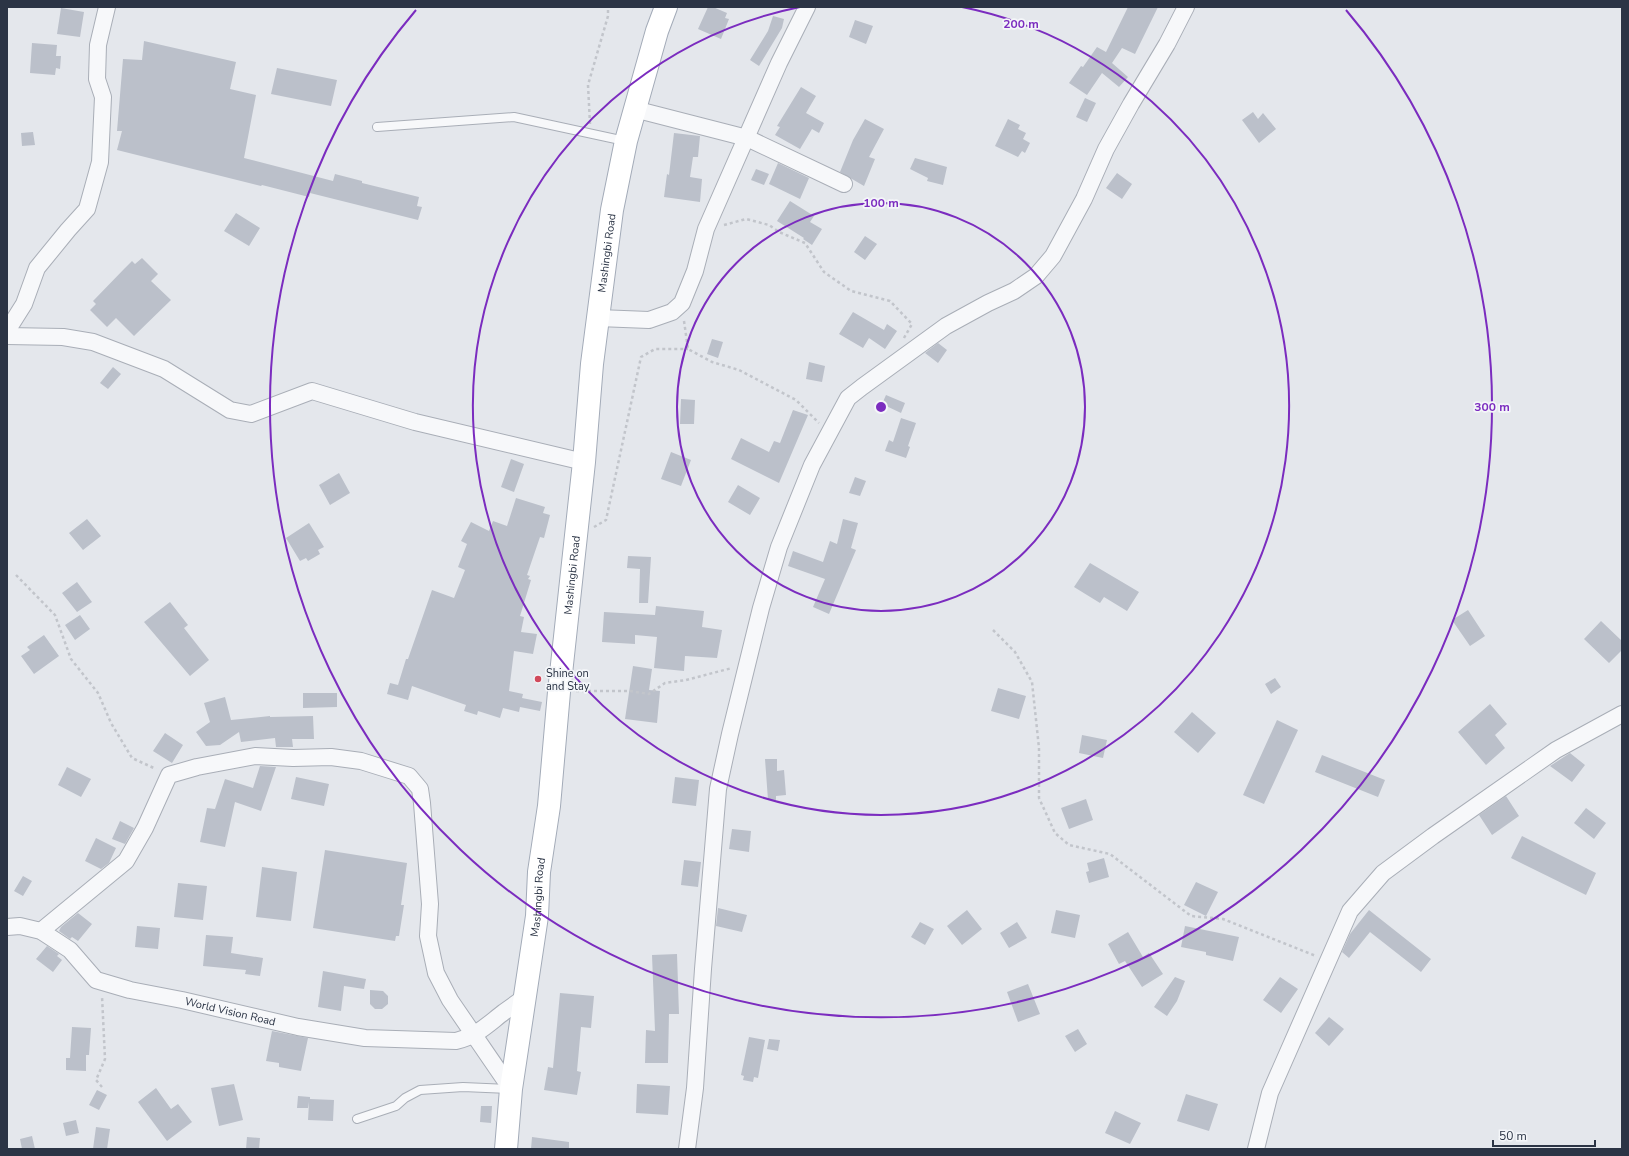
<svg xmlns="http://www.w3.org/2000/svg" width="1629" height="1156" font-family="'Nunito Sans',sans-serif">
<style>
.building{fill:#bbc0ca}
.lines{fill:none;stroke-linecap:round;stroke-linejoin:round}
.service-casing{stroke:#a9aeb7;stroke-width:10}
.minor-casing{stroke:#a9aeb7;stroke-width:18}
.primary-casing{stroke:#a3abb8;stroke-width:24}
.path{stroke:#c2c5cb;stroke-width:2.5;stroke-dasharray:3 3;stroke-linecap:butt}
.service{stroke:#f7f8fa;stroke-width:8}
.minor{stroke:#f7f8fa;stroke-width:16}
.primary{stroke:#fff;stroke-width:22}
.ring{fill:none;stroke:#7b2cbf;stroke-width:2}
.poi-dot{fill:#d1495b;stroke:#f4f6f9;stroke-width:1.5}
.labels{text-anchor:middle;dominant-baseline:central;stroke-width:3.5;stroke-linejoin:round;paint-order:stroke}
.street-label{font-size:11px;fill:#2b3445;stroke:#f4f6f9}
.poi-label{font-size:11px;fill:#2b3445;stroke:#f4f6f9;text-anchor:start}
.centre{fill:#7b2cbf;stroke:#f4f6f9;stroke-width:2}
.ring-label{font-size:12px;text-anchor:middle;font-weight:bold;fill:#7b2cbf;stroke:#f4f6f9;stroke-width:3.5;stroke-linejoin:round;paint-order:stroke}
</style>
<rect width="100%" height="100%" fill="#e4e7ec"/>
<path class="building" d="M708 7H713L727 13 725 18 729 19 721 39 698 29Z
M1128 7H1158L1135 54 1122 48 1112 63 1128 77 1119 87 1102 73 1087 95 1069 83 1081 66 1083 67 1097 47 1106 52Z
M61 8 84 12 80 37 57 34Z
M773 16 784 19 782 28 759 66 750 60 768 31Z
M855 20 873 26 866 44 849 37Z
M144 41 236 62 230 89 256 95 244 158 333 181 335 174 362 181V183L419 197 417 206 422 207 418 220 310 193 309 197 262 185 261 186 117 150 122 131H117L123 59 142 60Z
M32 43 57 45 56 56H61L60 69 56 68 55 75 30 73Z
M277 68 337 80 331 106 271 94Z
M801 87 816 96 806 113 824 123 819 133 812 129 800 149 775 135 780 127 777 126Z
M1085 98 1096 103 1087 122 1076 117Z
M1253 112 1258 119 1263 113 1276 129 1259 143 1242 120Z
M865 119 884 129 869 157 875 159 864 186 840 172 853 140Z
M1008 119 1020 125 1018 129 1026 133 1023 139 1030 143 1025 153 1022 151 1018 157 995 146Z
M33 132 35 145 22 146 21 133Z
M674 133 700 136 698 157H693L690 177 702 179 700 202 664 197 667 174 669 175Z
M915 158 947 167 943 185 927 181 928 178 910 169Z
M778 163 809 178 800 199 769 184Z
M756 169 769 174 764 185 751 180Z
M1117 173 1132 184 1122 199 1106 188Z
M790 201 814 216 810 222 822 229 812 245 803 239 804 238 777 221Z
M236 213 260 228 249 246 224 231Z
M865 236 877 244 865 260 854 252Z
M142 258 158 274 151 281 171 300 134 336 116 318 107 327 90 310 96 304 93 301 125 268 132 261 135 264Z
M853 312 884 330 887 324 897 331 885 349 869 338 863 348 839 334Z
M712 339 723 342 718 358 707 354Z
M938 343 947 350 938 363 925 353Z
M809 362 825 366 822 382 806 379Z
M113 367 121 374 108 389 100 383Z
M886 395 905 403 901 413 882 404Z
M681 399 695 400 694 424H680Z
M793 410 808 415 779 483 731 459 741 438 769 452 774 441 780 443Z
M901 418 916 423 908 446 910 447 906 458 885 451 889 440 893 442Z
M671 452 691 460 681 486 661 479Z
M511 459 524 464 514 492 501 487Z
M339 473 350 493 330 505 319 485Z
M855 477 866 481 860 496 849 493Z
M738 485 760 498 750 515 728 502Z
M516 498 545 507 543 513 550 515 544 538 540 537 527 575 530 576 528 579 531 580 520 616 524 617 521 632 537 634 533 654 514 651 509 691 523 694 522 698 542 702 540 711 520 707 519 712 503 708 500 718 478 711 477 715 464 711 466 705 412 686 408 700 387 694 390 683 398 685 406 659H408L432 590 454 598 465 570 458 567 467 544 461 541 471 522 489 531 493 521 507 526Z
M87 519 101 536 83 550 69 533Z
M843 519 858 523 851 548 856 550 829 614 813 607 825 579 788 566 793 551 823 562 830 541 837 544Z
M309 523 324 547 318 550 320 554 308 561 306 558 300 561 286 538Z
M628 556 651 557 648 603H639L640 569 627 568Z
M1090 563 1139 592 1127 611 1104 597 1100 603 1074 587Z
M77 582 92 602 77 612 62 593Z
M170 602 188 625 184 628 209 660 190 676 144 622Z
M656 606 704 611 702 627 722 630 717 658 685 656 684 671 654 668 657 637 635 635V644L602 642 604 612 655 615Z
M1468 610 1485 636 1470 646 1452 620Z
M80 615 90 629 75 640 65 625Z
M1601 621 1622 641V650L1609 663 1584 639Z
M44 635 59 656 34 674 21 656 30 650 27 647Z
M633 666 652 669 649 690 660 691 657 723 625 719Z
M1275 678 1281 687 1271 694 1265 684Z
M998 688 1026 696 1019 719 991 711Z
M303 693H337V707L303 708Z
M225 697 231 720 270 716V717L313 716 314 739H292L293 747H276L275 738 241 742 239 732 220 745 206 746 196 732 210 722 204 703Z
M1490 704 1507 724 1495 735 1505 748 1486 765 1458 732Z
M1192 712 1216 733 1198 753 1174 732Z
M1277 720 1298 730 1264 804 1243 795Z
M165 733 183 745 172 763 153 751Z
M1082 735 1107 740 1103 758 1079 753Z
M1570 753 1585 765 1572 782 1550 766Z
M1322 755 1385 780 1378 797 1315 772Z
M765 759H777V771L784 770 786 795 776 796V800H768Z
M260 766 276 767 261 811 235 802 225 847 200 842 207 808 215 809 225 779 253 788Z
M67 767 91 779 81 797 58 785Z
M296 777 329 784 324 806 291 799Z
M675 777 699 780 696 806 672 803Z
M1506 796 1519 816 1492 835 1479 815Z
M1086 799 1093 820 1069 829 1061 808Z
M1586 808 1606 823 1594 839 1574 823Z
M120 821 134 828 125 844 112 839Z
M732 829 751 831 749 852 729 849Z
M1522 836 1596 873 1586 895 1511 858Z
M96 838 116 848 109 863 101 869 85 861Z
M325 850 407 863 401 905H404L399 936H396L395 941 313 928Z
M1104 858 1109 877 1089 883 1086 872 1089 871 1087 863Z
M684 860 701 862 698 887 681 885Z
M262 867 297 872 291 921 256 917Z
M23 876 32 881 23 896 14 891Z
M1196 882 1218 892 1206 916 1184 905Z
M178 883 207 886 203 920 174 917Z
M718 908 747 915 742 932 716 926Z
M967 910 982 929 962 945 947 926Z
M1056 910 1080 915 1075 938 1051 933Z
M1369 910 1431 959 1421 972 1370 932 1349 958 1342 952 1350 934Z
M78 913 92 924 78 941 72 937 70 939 59 931 61 927Z
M920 922 934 929 925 945 911 937Z
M1017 922 1027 938 1009 948 1000 933Z
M137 926 160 928 158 949 135 947Z
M1185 926 1239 937 1233 961 1206 955V952L1181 947Z
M1128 932 1143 957 1149 953 1163 974 1142 987 1125 961 1119 964 1108 944Z
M206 935 233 937 231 953 263 958 260 976 245 974 246 970 203 966Z
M47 946 59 954 57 956 62 960 53 972 36 959Z
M677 954 679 1014H669L668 1063H645L646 1030 655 1031 652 955Z
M323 971 366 979 364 989 344 986 341 1011 318 1007Z
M1175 977 1185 981 1177 1001 1167 1016 1154 1007Z
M1280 977 1298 989 1281 1013 1263 1000Z
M1028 984 1040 1014 1018 1022 1007 992Z
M370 990 383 991 388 996V1004L382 1009H375L370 1004Z
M560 993 594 996 591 1028 581 1027 577 1071 581 1072 577 1095 544 1090 548 1067 553 1068Z
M1329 1017 1344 1029 1329 1046 1315 1033Z
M72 1027 91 1028 89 1055H86V1071L66 1070V1058H70Z
M1078 1029 1087 1044 1075 1052 1065 1036Z
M272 1031 308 1038 301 1071 279 1067V1063L266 1061Z
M749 1037 765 1040 758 1078 754 1077 753 1082 743 1080 744 1076 741 1075Z
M769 1039 780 1040 778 1051 767 1049Z
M234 1084 243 1120 219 1126 211 1088Z
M637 1084 670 1086 668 1115 636 1113Z
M156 1088 171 1109 178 1104 192 1122 167 1141 138 1102Z
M97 1090 107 1095 99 1110 89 1105Z
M1186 1094 1218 1104 1209 1131 1177 1121Z
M298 1096 310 1097V1099L334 1100 333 1121 308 1120 309 1102 308 1108H297Z
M481 1106H492L491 1123 480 1122Z
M1115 1111 1141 1123 1130 1144 1105 1133Z
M76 1120 79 1133 66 1136 63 1123Z
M96 1127 110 1129 107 1149H93Z
M32 1136 35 1149H22L20 1139Z
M247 1137 260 1138 259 1149H246Z
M532 1137 569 1142V1149H531Z"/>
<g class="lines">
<defs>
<path id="service" d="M377 127 514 117 625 141
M357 1119 396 1106 405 1098 420 1090 463 1087 509 1089"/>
<g id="minor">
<path d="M634 109 747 138 844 184"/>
<path d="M598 318 649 320 672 312 682 303 695 271 706 229 779 63 807 7"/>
<path d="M7 331 24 304 37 268 68 230 87 209 100 162 103 97 97 79 98 45 107 7"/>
<path d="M7 336 63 337 93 342 164 369 230 410 251 414 312 391 415 422 584 462"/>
<path id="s1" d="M7 927 20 926 41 931 70 950 96 980 130 990 182 1000 298 1027 365 1038 456 1041C477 1036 487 1025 504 1012 511 1007 518 1002 525 997"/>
<path d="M41 931 126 861 145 828 169 775 197 767 255 756 293 758 331 757 361 761 409 776 420 789 422 803 430 904 428 936 436 973 450 1000 511 1089"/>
<path d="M687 1149 695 1088 703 969 718 789 730 734 761 608 779 547 812 465 848 398 862 387 946 326 988 303 1014 291 1036 276 1053 256 1084 199 1106 149 1131 104 1167 44 1186 7"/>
<path d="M1256 1149 1270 1093 1350 911 1383 873 1433 836 1556 750 1622 714"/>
</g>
<g id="primary">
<path id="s2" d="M506 1149 511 1089 537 916 539 872 549 806 559 692 584 462 592 364 612 210 626 141 657 31 666 7"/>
</g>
</defs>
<use href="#service" class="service-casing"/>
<use href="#minor" class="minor-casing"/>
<use href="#primary" class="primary-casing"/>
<path class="path" d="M590 124 588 85 608 16V7
M724 225 746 219 769 225 779 232 805 243 824 272 851 291 890 301 912 324 904 338
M684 321 688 349 712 362 739 370 796 400 819 423
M594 527 606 520 641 357 655 349H688
M16 575 55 615 71 659 98 693 111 723 132 758 156 769
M993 630 1015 652 1032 682 1039 748V798L1055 833 1069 845 1110 854 1191 916 1223 919 1316 956
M576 691H630L649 694 665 683 686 680 732 668
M102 1087 96 1080 105 1059 102 996"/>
<use href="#service" class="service"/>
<use href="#minor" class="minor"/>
<use href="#primary" class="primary"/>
</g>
<g class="ring">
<circle cx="881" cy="407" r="204"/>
<path d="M962 7A408 408 0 1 1 800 7"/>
<path d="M1346 10A611 611 0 1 1 416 10"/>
</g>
<circle class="poi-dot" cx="538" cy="679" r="4"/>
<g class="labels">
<g class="street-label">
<text stroke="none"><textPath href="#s2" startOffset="902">Mashingbi Road</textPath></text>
<text stroke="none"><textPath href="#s2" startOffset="578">Mashingbi Road</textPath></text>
<text stroke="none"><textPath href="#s2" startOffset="254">Mashingbi Road</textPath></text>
<text stroke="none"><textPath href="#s1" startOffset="247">World Vision Road</textPath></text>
</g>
<g class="poi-label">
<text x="546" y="673">Shine on<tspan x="546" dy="13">and Stay</tspan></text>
</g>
</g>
<circle cx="881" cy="407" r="6" class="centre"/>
<g class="ring-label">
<text x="1021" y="28">200 m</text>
<text x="881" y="207">100 m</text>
<text x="1492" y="411">300 m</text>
</g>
<rect width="1629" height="1156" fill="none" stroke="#2b3445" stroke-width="16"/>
<path d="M1493 1140v6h102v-6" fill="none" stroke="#2b3445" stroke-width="2"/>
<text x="1499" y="1140" font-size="12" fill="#2b3445" stroke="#f4f6f9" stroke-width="3" paint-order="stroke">50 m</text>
</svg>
